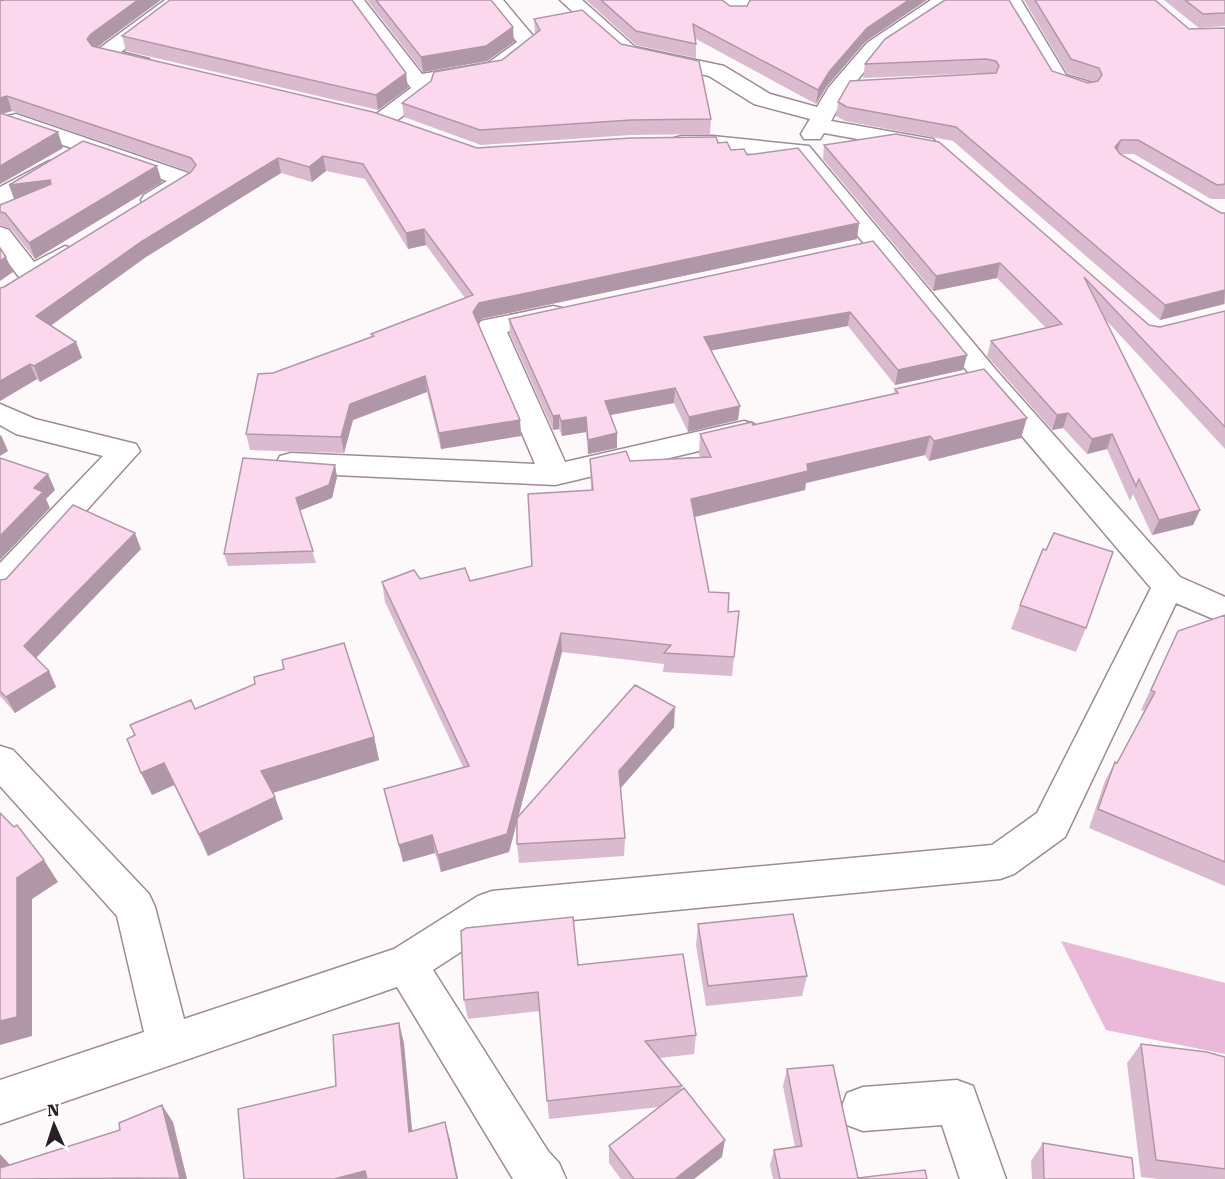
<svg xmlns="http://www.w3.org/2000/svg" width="1225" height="1179" font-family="'Roboto Serif',serif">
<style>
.green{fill:#eab8d9}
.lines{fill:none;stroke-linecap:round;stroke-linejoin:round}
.street-casing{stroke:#9d8b96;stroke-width:3}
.street{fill:#fff;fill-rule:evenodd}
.wall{fill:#d9bace}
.shaded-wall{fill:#b097a7}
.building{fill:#fcd8ef;stroke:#b097a7;stroke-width:1.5}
</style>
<rect width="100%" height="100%" fill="#fdf9fb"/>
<path class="green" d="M1061 941 1225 983V1054L1106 1030Z"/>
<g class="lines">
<defs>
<path id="street" d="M165 0H188L121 52 149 59 153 63 149 67 142 69 97 58 94 54 97 50Z
M344 0H364L422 74 488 63 517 42 482 0H503L539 43 502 73 431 85 434 89 431 94 391 125H375L372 120 375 115 411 88Z
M560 0H582L635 47 724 66 770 94 817 107 829 87 867 43 931 0H999L996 4 989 6 943 10 881 51 846 94 831 121 933 139 937 144 933 149 925 151 824 133 820 139H804L801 134 810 119 754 104 709 76 621 56Z
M712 0H754L744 18C730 22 720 11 712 0Z
M1001 0H1021L1066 75 1093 83 1096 88 1093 93 1085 95 1050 84Z
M16 114 194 175 198 180 194 185C179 194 163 210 144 205L141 200 144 195 167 181 8 126 5 121 8 116Z
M682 136H712L809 146 996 370 1180 577 1225 597V624L1176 603 1065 837 1014 874 1000 879 499 927 433 970 548 1151 559 1163 566 1179H513L397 987 0 1124V1080L144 1032 117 916 0 786V746L13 750 149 894 155 907 184 1019 394 949 478 896 492 891 992 845 1037 813 1151 588 976 382 794 157 674 148 671 143 674 138Z
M49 161 57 163 61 168 57 173 9 202 0 204V187Z
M0 227 9 230 34 262 65 246 74 249 78 254 74 259 40 281 31 283 22 281 0 252Z
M553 306 562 308 566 314 562 320 507 332 565 462 744 421 754 424 759 431 754 438 555 485 291 473 280 470 276 463 280 456 291 453 535 464 477 327 481 321Z
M0 404 35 419 136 444 140 451 12 593 0 596V563L103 456 16 434 0 425Z
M957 1080 973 1086 1006 1179H960L942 1125 863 1131 847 1125 841 1109 847 1093 863 1087Z"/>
</defs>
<use href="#street" class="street-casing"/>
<use href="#street" class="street"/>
</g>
<path class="wall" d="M367 0H491L514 42 487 61 423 72Z
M586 0H722L730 6 865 42 827 86 816 104 696 39V58L636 45Z
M945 0 1052 71 1088 83 1095 82 1067 73 1024 0H1155L1189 29 1225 28V199H1211L1134 154H1121L1221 213H1225V304L1160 320 953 141 845 121 836 116 838 102 988 74 983 73 863 78 865 64Z
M1164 0H1225V26L1199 28Z
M1 1 97 47 477 148 718 143 731 150 747 155 857 239 481 319 478 323 520 420 521 436 441 449 427 392 353 420 344 453 250 450 246 434 273 373 372 337 371 334 465 298 426 245 408 249 365 179 326 171 312 182 281 173 146 257 51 325 76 342 82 358 40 382 37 379 0 401 4 287 191 172 12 111 4 114 63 148 0 184Z
M534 19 621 44 711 119 710 134 631 135 481 145 404 117 402 103 502 60 535 34Z
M122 36 408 88 378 110 126 51Z
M896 134 1149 325 1160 327 1225 311V449L1106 320 1200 510 1193 525 1152 535 1133 494 1130 501 1107 449 1087 454 1063 428 1052 430 987 356 991 341 1046 328 997 278 933 291 823 159 824 145Z
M162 182 35 259 11 229 0 226V205L14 199 9 185Z
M873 241 963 370 895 385 848 326 711 350 738 420 688 432 674 403 610 415 617 448 588 454 586 432 562 436 559 429 553 430 510 334 509 319Z
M895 389 1021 438 929 461 925 455 806 483 805 490 695 517 709 592 728 612 739 611 732 676 663 672 664 664 562 652 518 817 674 727 620 789 625 838 624 856 519 863 517 844V821L509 852 441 872 435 853 403 862 384 789 463 767 385 602 382 582 420 579 470 581 532 566 591 490 590 459 630 461 700 457 699 454 700 434 753 425 894 393Z
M335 465 337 477 332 498 300 510 316 563 228 566 224 554Z
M141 549 36 658 49 671 56 687 15 713 0 696V580Z
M1020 605 1086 628 1076 652 1011 629Z
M1225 615V886L1089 828 1105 781 1115 762 1117 763 1144 711 1141 710 1178 631Z
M195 709 374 737 379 760 273 793 283 819 208 856 174 785 152 795 134 735 130 725Z
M698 924 807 976 802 996 706 1006 696 945Z
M578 965 696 1035 694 1054 660 1058 682 1086 681 1090 722 1157 694 1179H621L609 1163V1146L660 1107 549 1119 540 1011 468 1019 464 1000Z
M1141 1044 1225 1057V1179H1158L1141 1177 1127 1063Z
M787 1069 858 1178 927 1179H773L770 1165 774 1150 795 1147 783 1086Z
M1043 1143 1134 1179H1032L1031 1161Z"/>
<path class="shaded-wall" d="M138 0H161L96 48 92 54 87 39 91 34Z
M909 0H927L865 42 827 86 816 104 818 90 829 72 867 28Z
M513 27 514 42 487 61 423 72 421 57Z
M406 73 408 88 378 110 376 95Z
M7 96 12 111 4 113 0 119V98Z
M58 132 63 148 0 184V166Z
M1121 140 1116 154 1115 147Z
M323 156 326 171 312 182 309 167Z
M278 158 281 173 146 257 42 332 36 316 141 242Z
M157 166 162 182 35 259 29 243Z
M50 180 55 196 15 201 9 185Z
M859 223 857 239 481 319 475 328 473 312 479 303Z
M424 229 426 245 408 249 406 233Z
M6 257 13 272 0 281V261Z
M1000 263 997 278 933 291 936 276Z
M1225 290 1224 304 1160 320 1165 305Z
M850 312 848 326 703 352 704 337Z
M76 342 82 358 40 382 34 366Z
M967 355 963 370 895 385 898 370Z
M30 364 37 379 0 401V381Z
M425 376 427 392 353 420 344 453 341 437 350 404Z
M675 388 674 403 605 416V401Z
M740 406 738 420 688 432 689 417Z
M1068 413 1063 428 1052 430 1057 415Z
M559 415V429L553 430V416Z
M586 417V432L562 436 561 421Z
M1027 418 1021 438 929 461 934 441Z
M520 420 521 436 441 449 439 433Z
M617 433V448L588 454V440Z
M1112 434 1107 449 1087 454 1092 439Z
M1 435 8 451 0 456V436Z
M930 436 925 455 806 483 805 490 690 518 691 499 807 464Z
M335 465 337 477 332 498 299 511 296 498Z
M48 474 55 490 46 499 50 508 0 560V536L34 488Z
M1200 510 1193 525 1152 535 1159 520Z
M135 533 141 549 33 661 24 646Z
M561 633 562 652 509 852 441 872 438 855Z
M49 671 56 687 15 713 6 697Z
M675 707 674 727 618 791 619 771Z
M374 737 379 760 269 794 261 771Z
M164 763 174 785 152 795 141 773Z
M275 797 283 819 208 856 199 834Z
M432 835 435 853 403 862 399 845Z
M44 860 58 882 32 899V1036L0 1045V1021L17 878Z
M399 1023 404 1043 414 1150 409 1132Z
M162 1105 173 1122 187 1179H178Z
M445 1122 450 1140 458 1179H457Z
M725 1140 722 1157 694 1179H675Z
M0 1154 12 1167 0 1171Z
M365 1171 369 1179H334Z"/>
<path class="building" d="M4 0H138L91 34 87 39 92 46 373 112 477 148 631 138 713 137H716L718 143 727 142 731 150 744 149 747 155 798 148 859 223 479 303 473 312 520 420 439 433 425 376 350 404 341 437 246 434 258 374 273 373 374 336 371 334 473 295 424 229 406 233 363 164 323 156 309 167 278 158 141 242 36 316 76 342 34 366 30 364 0 381V288L4 287 191 172 196 165 191 158 7 96 0 98V1Z
M170 0H352L406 73 376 95 122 36Z
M376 0H491L513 27 486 46 421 57Z
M601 0H722L730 6H747L750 0H909L867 28 829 72 818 90 693 24 696 44 636 31Z
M945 0H1009L1052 71 1088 83 1098 81 1102 75 1099 68 1071 59 1035 0H1155L1189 29 1225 28V184L1217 185 1138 140H1121L1115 147 1120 154 1221 213H1225V290L1165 305 956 127 847 107 838 102 850 81 996 73 999 66 996 61 986 59 865 64 885 39Z
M1185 0H1225V13L1203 14Z
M582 10 621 44 699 61 711 119 631 120 480 130 402 103 431 81 434 72 502 60 540 30 534 19Z
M0 113 58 132 0 166Z
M896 134 939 142 1149 325 1160 327 1225 311V427L1084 277 1200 510 1159 520 1139 479 1136 486 1112 434 1092 439 1068 413 1057 415 991 341 1062 324 1000 263 936 276 824 145Z
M83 141 157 166 29 243 5 213 0 212V205L51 184 50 180 9 185Z
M873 241 967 355 898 370 850 312 704 337 740 406 689 417 675 388 605 401 617 433 588 440 586 417 561 421 559 415 553 416 509 319Z
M0 248 6 257 0 261Z
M984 369 1027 418 934 441 930 436 807 464 808 471 691 499 709 592 729 593 728 612 739 611 734 657 664 653 671 645 561 633 507 834 438 855 432 835 399 845 384 789 469 766 382 582 414 570 420 579 465 568 470 581 532 566 528 494 593 490 590 459 626 451 630 461 711 457 700 434 752 422 753 425 898 393 895 389Z
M0 458 48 474 34 488 43 492 0 536Z
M243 458 335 465 329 485 296 498 313 551 224 554Z
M73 505 135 533 24 646 49 671 6 697 0 691V580L6 579Z
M1054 533 1113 552 1086 628 1020 605 1043 549 1046 550Z
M1225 615V862L1098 809 1115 762 1117 763 1155 692 1151 690 1178 631Z
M344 643 374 737 261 771 275 797 199 834 164 763 141 773 127 739 135 735 130 725 191 700 195 709 255 684 254 677 284 669 282 660Z
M635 685 675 707 619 771 625 838 517 844V818Z
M0 813 14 827 17 825 44 860 17 878V1017L0 1021Z
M793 914 807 976 708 986 698 924Z
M573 917 578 965 683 954 696 1035 645 1041 682 1086 547 1101 538 992 464 1000 461 931 466 928Z
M399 1023 409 1132 445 1122 457 1179H367L365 1171 334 1179H244L238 1109 336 1086 333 1035Z
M1141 1044 1207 1052 1225 1057V1169L1156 1160Z
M833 1065 858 1178 925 1170 927 1179H780L774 1150 802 1146 787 1069Z
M684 1088 725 1140 675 1179H634L609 1146Z
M162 1105 180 1178 0 1179V1168L120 1130 119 1123Z
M1043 1143 1132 1158 1134 1179H1044Z"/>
<g transform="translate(54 1125) rotate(357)" stroke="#ffffff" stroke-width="4.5" paint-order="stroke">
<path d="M0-4.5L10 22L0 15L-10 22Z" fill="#272024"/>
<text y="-9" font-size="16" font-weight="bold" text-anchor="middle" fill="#272024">N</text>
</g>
</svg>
